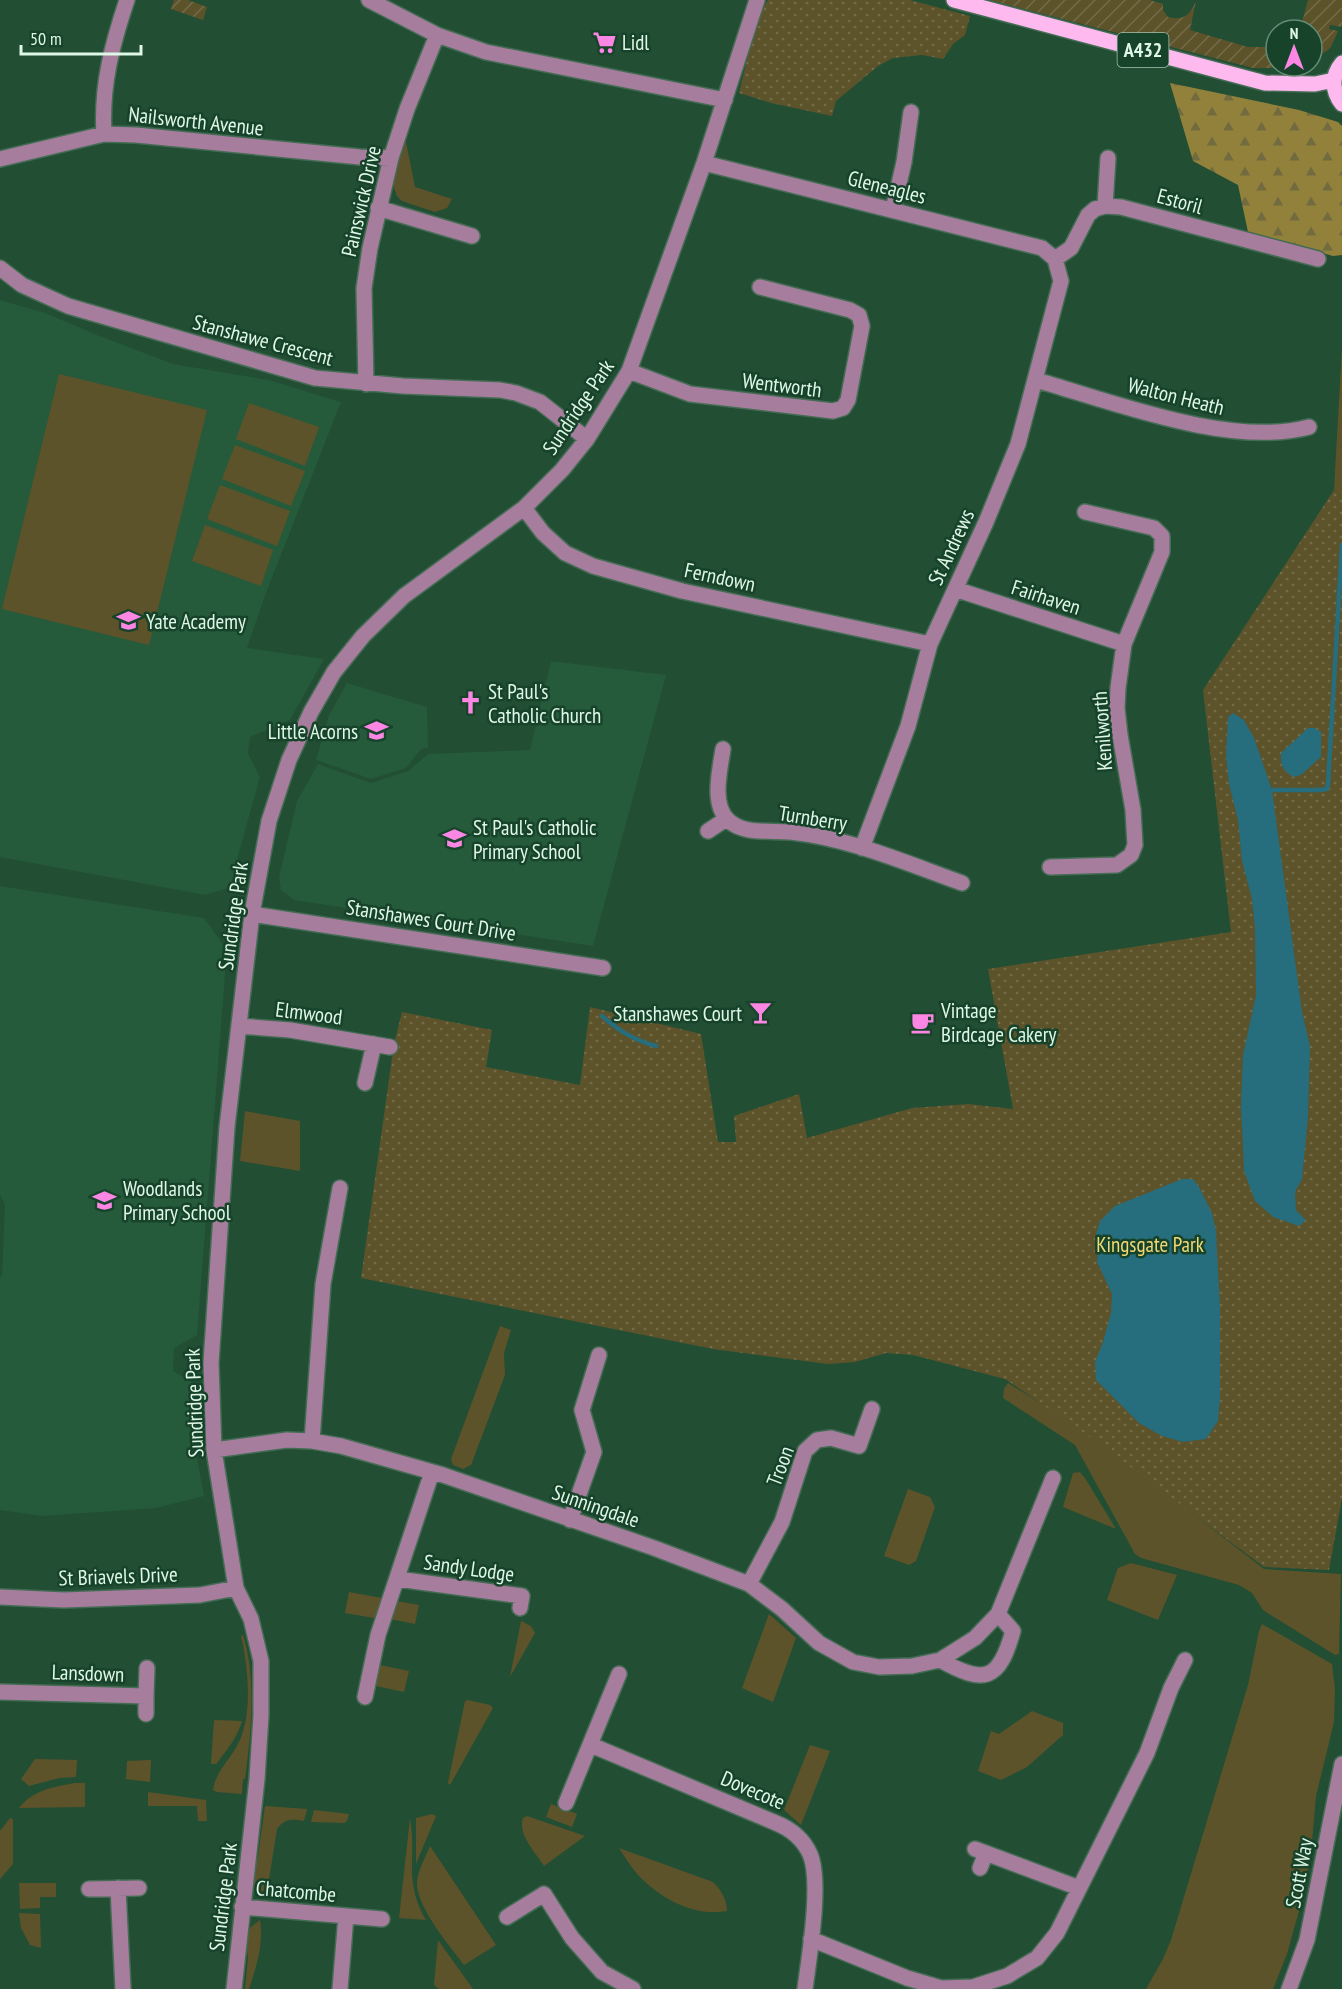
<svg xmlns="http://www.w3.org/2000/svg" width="1342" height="1989" font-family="'PT Sans Narrow',sans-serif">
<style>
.built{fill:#255a3b}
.grass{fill:#5d532a}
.forest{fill:url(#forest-firs)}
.park{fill:url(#park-dots)}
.garden{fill:url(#garden-furrows)}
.water{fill:#266d7d}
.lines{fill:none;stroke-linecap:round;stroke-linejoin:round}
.stream{stroke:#266d7d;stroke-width:4.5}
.minor-casing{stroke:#446c54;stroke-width:18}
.major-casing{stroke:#446c54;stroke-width:18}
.minor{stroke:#a77d9d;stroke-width:15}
.major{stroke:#febaee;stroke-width:15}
.labels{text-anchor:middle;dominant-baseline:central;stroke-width:5;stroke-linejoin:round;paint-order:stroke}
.shield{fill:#16432a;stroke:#a3c1ae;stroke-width:1.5}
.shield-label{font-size:20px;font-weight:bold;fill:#dff7e6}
.poi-label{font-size:21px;fill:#dff7e6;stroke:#16432a;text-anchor:start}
.street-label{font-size:21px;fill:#dff7e6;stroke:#16432a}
.park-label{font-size:21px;fill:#f2d977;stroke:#16432a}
</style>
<defs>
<pattern id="forest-firs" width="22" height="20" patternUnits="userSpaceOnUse" patternTransform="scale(1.5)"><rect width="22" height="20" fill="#92813b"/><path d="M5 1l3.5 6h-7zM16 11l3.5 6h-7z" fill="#726b3f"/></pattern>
<pattern id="park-dots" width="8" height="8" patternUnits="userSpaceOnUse" patternTransform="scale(1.5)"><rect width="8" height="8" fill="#5d532a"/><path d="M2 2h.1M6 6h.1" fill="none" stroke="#746c49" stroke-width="1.8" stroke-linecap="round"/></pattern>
<pattern id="garden-furrows" width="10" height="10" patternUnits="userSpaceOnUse" patternTransform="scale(1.5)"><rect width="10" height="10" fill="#5d532a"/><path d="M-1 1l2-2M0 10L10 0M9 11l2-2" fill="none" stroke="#746c49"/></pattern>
</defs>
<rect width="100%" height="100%" fill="#224e34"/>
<path class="built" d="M0 300 45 313 97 335 173 364 269 380 341 402 266 593 247 648 324 659 290 720 250 737 248 753 260 777 238 856V885L205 895 0 857Z
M551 661 666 675 593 946 294 900 281 890 279 877 297 801 318 764 371 783 408 771 428 754 530 750Z
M347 683 427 707 428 748 421 749 406 768 371 779 316 760 329 715Z
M0 886 204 918 227 950 197 1335 174 1348 173 1371 192 1382 195 1447 204 1496 156 1508 42 1516 0 1510V1277L2 1276 5 1205 0 1195Z"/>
<path class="grass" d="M405 137 415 187 452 199 447 208 435 212 402 201 397 196 392 182Z
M1342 347V499L1334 490Z
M59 374 207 410 149 645 2 609Z
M249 403 319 427 305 466 236 439Z
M235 445 305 471 291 506 222 479Z
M220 485 290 511 277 546 207 519Z
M205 525 273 550 261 586 192 561Z
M245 1111 300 1121V1171L240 1161Z
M500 1326 511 1330 504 1353 505 1375 471 1465 463 1469 453 1465 451 1459Z
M1008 1383 1091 1434 1264 1569 1341 1574 1339 1654 1335 1655 1263 1610 1252 1593 1239 1585 1141 1558 1135 1554 1075 1445 1003 1398 1004 1389Z
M1080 1472 1085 1478 1116 1529 1063 1507 1073 1473Z
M908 1489 930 1497 935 1507 916 1561 909 1565 884 1556Z
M1131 1563 1177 1575 1158 1620 1107 1600 1118 1568Z
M349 1592 382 1598 374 1618 345 1613Z
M396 1601 419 1605 415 1624 390 1619Z
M769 1614 796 1638 773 1702 742 1688Z
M521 1621 531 1626 535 1633 510 1677Z
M1262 1624 1332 1664 1335 1689 1334 1722 1316 1796 1312 1842 1304 1893 1287 1954 1273 1989H1146L1163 1959 1171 1940 1248 1685 1259 1631Z
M243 1635C257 1680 251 1733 245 1779H243L242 1794 217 1792 213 1790C216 1770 231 1759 239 1742 253 1713 248 1666 241 1636Z
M380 1665 409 1671 404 1692 376 1686Z
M468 1700 490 1705 493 1708 450 1785 448 1783 465 1701Z
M1032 1711 1063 1723V1735L1027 1767 1001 1780 978 1771 991 1731 999 1734Z
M214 1720 242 1721C237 1738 227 1750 216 1764H211Z
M810 1745 830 1751 801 1825 784 1810Z
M35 1759 77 1760 76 1777 59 1778 29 1786 21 1779Z
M151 1760 150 1782 126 1779 127 1761Z
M75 1783H85V1807L19 1808C33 1790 53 1787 75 1783Z
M148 1792 206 1800 207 1821H198L197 1806H148Z
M551 1804 577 1814 572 1827 546 1817Z
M265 1806 307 1809 304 1821C292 1819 285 1818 277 1829L269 1879 261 1896 253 1885 252 1876 258 1856Z
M314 1810 349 1814 347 1821 344 1823 311 1822Z
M432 1814 436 1816 416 1864V1818Z
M527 1816 585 1836 544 1866C536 1853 517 1834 523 1818Z
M10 1818 13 1819V1864L0 1879V1831Z
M410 1818C417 1858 403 1880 426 1920L399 1918Z
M430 1846 496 1945 464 1965C449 1945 416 1907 417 1882 418 1870 426 1856 430 1846Z
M619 1848 713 1882C721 1890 727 1900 727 1911 694 1917 661 1899 638 1875 631 1867 625 1857 619 1848Z
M19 1883H56V1897H40V1908L20 1909Z
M19 1913 40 1914 41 1948 30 1945 21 1928Z
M260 1920C264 1943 256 1968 249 1989H245L248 1957 246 1945 247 1934 251 1927Z
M438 1940 473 1989H439L434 1985Z"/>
<path class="forest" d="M1170 83 1299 110 1338 122 1342 126V255L1333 256 1248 232 1238 185 1193 161Z"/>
<path class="park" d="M768 0H910L970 16 965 35 953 44 943 59 922 55 893 58 878 66 836 101 832 116 771 103 739 93 757 18Z
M1334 490 1342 499V1498L1329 1570 1264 1567 1096 1441 1005 1379 913 1355 886 1353 855 1362 828 1364 713 1349 361 1278 394 1044 402 1012 492 1030 486 1067 580 1085 590 1007 701 1034 718 1142H736L734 1116 799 1094 807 1138 912 1108 968 1104 1013 1109 988 969 1231 932 1203 690Z"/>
<path class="garden" d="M174 0H188L207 7 203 20 171 9Z
M989 0H1150L1163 4V10L1168 17C1184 21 1190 15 1196 1L1190 30 1248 47H1276V66H1293L1281 68H1253Z
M1308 0H1342V27L1330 25 1329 29 1338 31C1329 52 1332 49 1312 58V30H1300Z"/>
<path class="water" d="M1233 713 1244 720 1254 738 1272 790 1302 1012 1310 1046 1308 1117 1302 1179 1295 1192 1296 1210 1306 1220 1299 1226 1273 1217 1255 1201 1244 1171 1241 1105 1243 1055 1256 995 1255 929 1252 899 1242 861 1238 820 1229 784 1226 755 1228 717Z
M1308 728H1315L1321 732V757L1301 775 1293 777C1283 770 1280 766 1281 753Z
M1182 1179H1193L1199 1187 1212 1213 1216 1231 1220 1307V1399L1218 1421 1206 1439 1183 1442 1162 1436 1139 1423 1096 1380 1095 1362 1103 1342 1111 1313 1112 1294 1097 1262 1098 1245 1096 1234 1100 1221 1115 1206Z"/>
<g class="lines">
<path class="stream" d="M1272 790H1320L1327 789 1328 784 1342 545
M602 1016C619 1031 634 1040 656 1046"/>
<defs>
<path id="minor" d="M369 0 437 35 486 52 725 100
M104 134C101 86 112 45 127 0
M0 159 104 134 136 135 360 157 391 158
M704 163 1042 248 1055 259
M1105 206 1108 158
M378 208 472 236
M893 210 904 162 911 112
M1055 259 1071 248 1088 215 1095 209 1105 206 1121 207 1318 259
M0 268 22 285 68 306 315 378 403 386 500 390 516 393 540 402 587 439
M629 371 690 394 833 411 843 408 848 400 862 326 859 315 850 310 760 287
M1036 380C1113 402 1231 448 1309 427
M366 384 364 288 370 248 391 158 407 109 437 35
M524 508 543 533 565 553 593 566 682 591 930 644
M955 589 1124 644
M723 749C720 770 711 804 728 820 743 835 770 830 790 832 849 838 906 863 962 883
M708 831 726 819
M862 848 908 726 930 644 986 522 1018 444 1061 281 1055 259
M1050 867 1117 865 1131 855 1135 845 1133 810 1120 735 1117 708 1118 688 1124 644 1162 552V536L1154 528 1085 512
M252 914 603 968
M239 1026 290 1030 390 1047
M365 1083 374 1044
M312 1441 323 1284 340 1188
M214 1450 287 1440 312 1441 341 1446 443 1475 654 1548 749 1584 782 1609 819 1643 853 1662 879 1667 912 1666 940 1660 975 1638 998 1614 1053 1478
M570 1520 594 1452 582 1410 599 1355
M398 1579 522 1596 520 1608
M749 1584 782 1522 805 1451 817 1440 831 1438 859 1446 872 1409
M0 1597 64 1600 200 1595 236 1588
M940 1660C985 1685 999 1681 1013 1631L998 1614
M0 1692 146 1696 147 1668
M365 1697 378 1635 432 1472
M146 1714V1696
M591 1745 776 1823C791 1829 803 1839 810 1854 822 1882 809 1957 805 1989
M566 1803 619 1674
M975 1849 1079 1888
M980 1868 986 1853
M118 1888 123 1989
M89 1889 139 1888
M242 1907 382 1919
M507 1917 544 1894 572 1938 602 1972 633 1989
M811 1939 907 1978 941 1988 973 1987 1007 1976 1037 1958 1057 1933 1147 1753 1171 1688 1185 1660
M234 1989 257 1779 261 1715V1661L251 1619 236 1588 214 1450 211 1363 227 1127 252 914 269 821 289 760 311 712 334 672 363 636 404 596 524 508 562 470 587 439 629 371 704 163 757 0
M340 1989 346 1916
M1289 1989 1307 1940 1342 1764"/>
<path id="major" d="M954 0 1265 83 1315 84 1334 80
M1342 63C1331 76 1332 91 1342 104"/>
</defs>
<use href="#minor" class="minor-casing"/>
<use href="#major" class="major-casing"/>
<use href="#minor" class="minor"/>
<use href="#major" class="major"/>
</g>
<defs>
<symbol id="supermarket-bare" viewBox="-9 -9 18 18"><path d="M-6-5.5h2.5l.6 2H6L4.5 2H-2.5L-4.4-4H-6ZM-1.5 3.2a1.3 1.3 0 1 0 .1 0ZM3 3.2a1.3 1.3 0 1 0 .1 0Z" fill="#fc86e4" stroke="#16432a" stroke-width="2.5" paint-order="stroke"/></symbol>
<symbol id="school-bare" viewBox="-9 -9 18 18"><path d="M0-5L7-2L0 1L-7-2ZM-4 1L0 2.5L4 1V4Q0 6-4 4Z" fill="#fc86e4" stroke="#16432a" stroke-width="2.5" paint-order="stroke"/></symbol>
<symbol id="church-bare" viewBox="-9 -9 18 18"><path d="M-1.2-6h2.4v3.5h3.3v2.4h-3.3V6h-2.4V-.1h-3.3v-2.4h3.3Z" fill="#fc86e4" stroke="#16432a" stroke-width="2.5" paint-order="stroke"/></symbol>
<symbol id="bar-bare" viewBox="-9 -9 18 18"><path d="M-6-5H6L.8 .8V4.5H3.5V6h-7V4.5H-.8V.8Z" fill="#fc86e4" stroke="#16432a" stroke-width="2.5" paint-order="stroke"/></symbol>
<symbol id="cafe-bare" viewBox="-9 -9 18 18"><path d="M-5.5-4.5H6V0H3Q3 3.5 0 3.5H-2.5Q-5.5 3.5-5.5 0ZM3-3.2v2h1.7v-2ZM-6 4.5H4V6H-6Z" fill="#fc86e4" stroke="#16432a" stroke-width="2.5" paint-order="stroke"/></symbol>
</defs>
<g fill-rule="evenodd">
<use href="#supermarket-bare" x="588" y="26" width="33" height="33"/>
<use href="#school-bare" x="112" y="604" width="33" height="33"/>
<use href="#church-bare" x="454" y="686" width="33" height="33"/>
<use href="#school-bare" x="360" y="714" width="33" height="33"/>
<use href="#school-bare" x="438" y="822" width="33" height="33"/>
<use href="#bar-bare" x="744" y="996" width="33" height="33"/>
<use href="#cafe-bare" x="906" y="1006" width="33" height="33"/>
<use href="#school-bare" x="88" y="1184" width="33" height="33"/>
</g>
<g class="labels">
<rect class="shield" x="1117.5" y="33" width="51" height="34" rx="4.5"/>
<g class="shield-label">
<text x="1143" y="50">A432</text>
</g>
<g class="poi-label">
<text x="622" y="42">Lidl</text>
<text x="146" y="621">Yate Academy</text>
<text x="488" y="691">St Paul's<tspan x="488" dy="24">Catholic Church</tspan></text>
<text x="358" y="731" text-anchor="end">Little Acorns</text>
<text x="473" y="827">St Paul's Catholic<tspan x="473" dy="24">Primary School</tspan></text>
<text x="941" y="1010">Vintage<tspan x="941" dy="24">Birdcage Cakery</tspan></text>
<text x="742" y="1013" text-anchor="end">Stanshawes Court</text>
<text x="123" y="1188">Woodlands<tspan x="123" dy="24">Primary School</tspan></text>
</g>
<g class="street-label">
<text transform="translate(196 121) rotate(6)">Nailsworth Avenue</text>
<text transform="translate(887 187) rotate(14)">Gleneagles</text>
<text transform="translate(361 201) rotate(-77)">Painswick Drive</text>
<text transform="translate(1180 201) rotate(15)">Estoril</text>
<text transform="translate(263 340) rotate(15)">Stanshawe Crescent</text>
<text transform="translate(782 385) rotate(7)">Wentworth</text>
<text transform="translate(1176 396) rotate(14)">Walton Heath</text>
<text transform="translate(578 407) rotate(-56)">Sundridge Park</text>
<text transform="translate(951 547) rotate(-65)">St Andrews</text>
<text transform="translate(720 577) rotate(12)">Ferndown</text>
<text transform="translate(1046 597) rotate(18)">Fairhaven</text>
<text transform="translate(1102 731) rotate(-94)">Kenilworth</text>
<text transform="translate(813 818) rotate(9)">Turnberry</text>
<text transform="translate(233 916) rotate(-82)">Sundridge Park</text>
<text transform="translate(431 920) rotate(9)">Stanshawes Court Drive</text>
<text transform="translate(309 1013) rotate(7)">Elmwood</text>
<text transform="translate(194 1403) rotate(-92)">Sundridge Park</text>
<text transform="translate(780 1466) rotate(-69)">Troon</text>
<text transform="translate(596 1506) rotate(19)">Sunningdale</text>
<text transform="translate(469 1568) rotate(8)">Sandy Lodge</text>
<text transform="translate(118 1576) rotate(-2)">St Briavels Drive</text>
<text transform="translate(88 1673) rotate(2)">Lansdown</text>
<text transform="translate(753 1790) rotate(23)">Dovecote</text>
<text transform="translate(1299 1873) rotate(-79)">Scott Way</text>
<text transform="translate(296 1891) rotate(5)">Chatcombe</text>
<text transform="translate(223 1897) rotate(-83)">Sundridge Park</text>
</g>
<g class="park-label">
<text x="1150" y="1244">Kingsgate Park</text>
</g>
</g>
<g transform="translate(1294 48)"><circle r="28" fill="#16432a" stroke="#668b75" stroke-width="1.5"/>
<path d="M0-4.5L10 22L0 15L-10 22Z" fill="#fc86e4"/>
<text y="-9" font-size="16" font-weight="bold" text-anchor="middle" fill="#dff7e6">N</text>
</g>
<path d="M21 45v9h120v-9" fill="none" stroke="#dff7e6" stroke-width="3"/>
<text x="30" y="45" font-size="18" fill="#dff7e6" stroke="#16432a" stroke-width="4.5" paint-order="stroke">50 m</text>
</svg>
